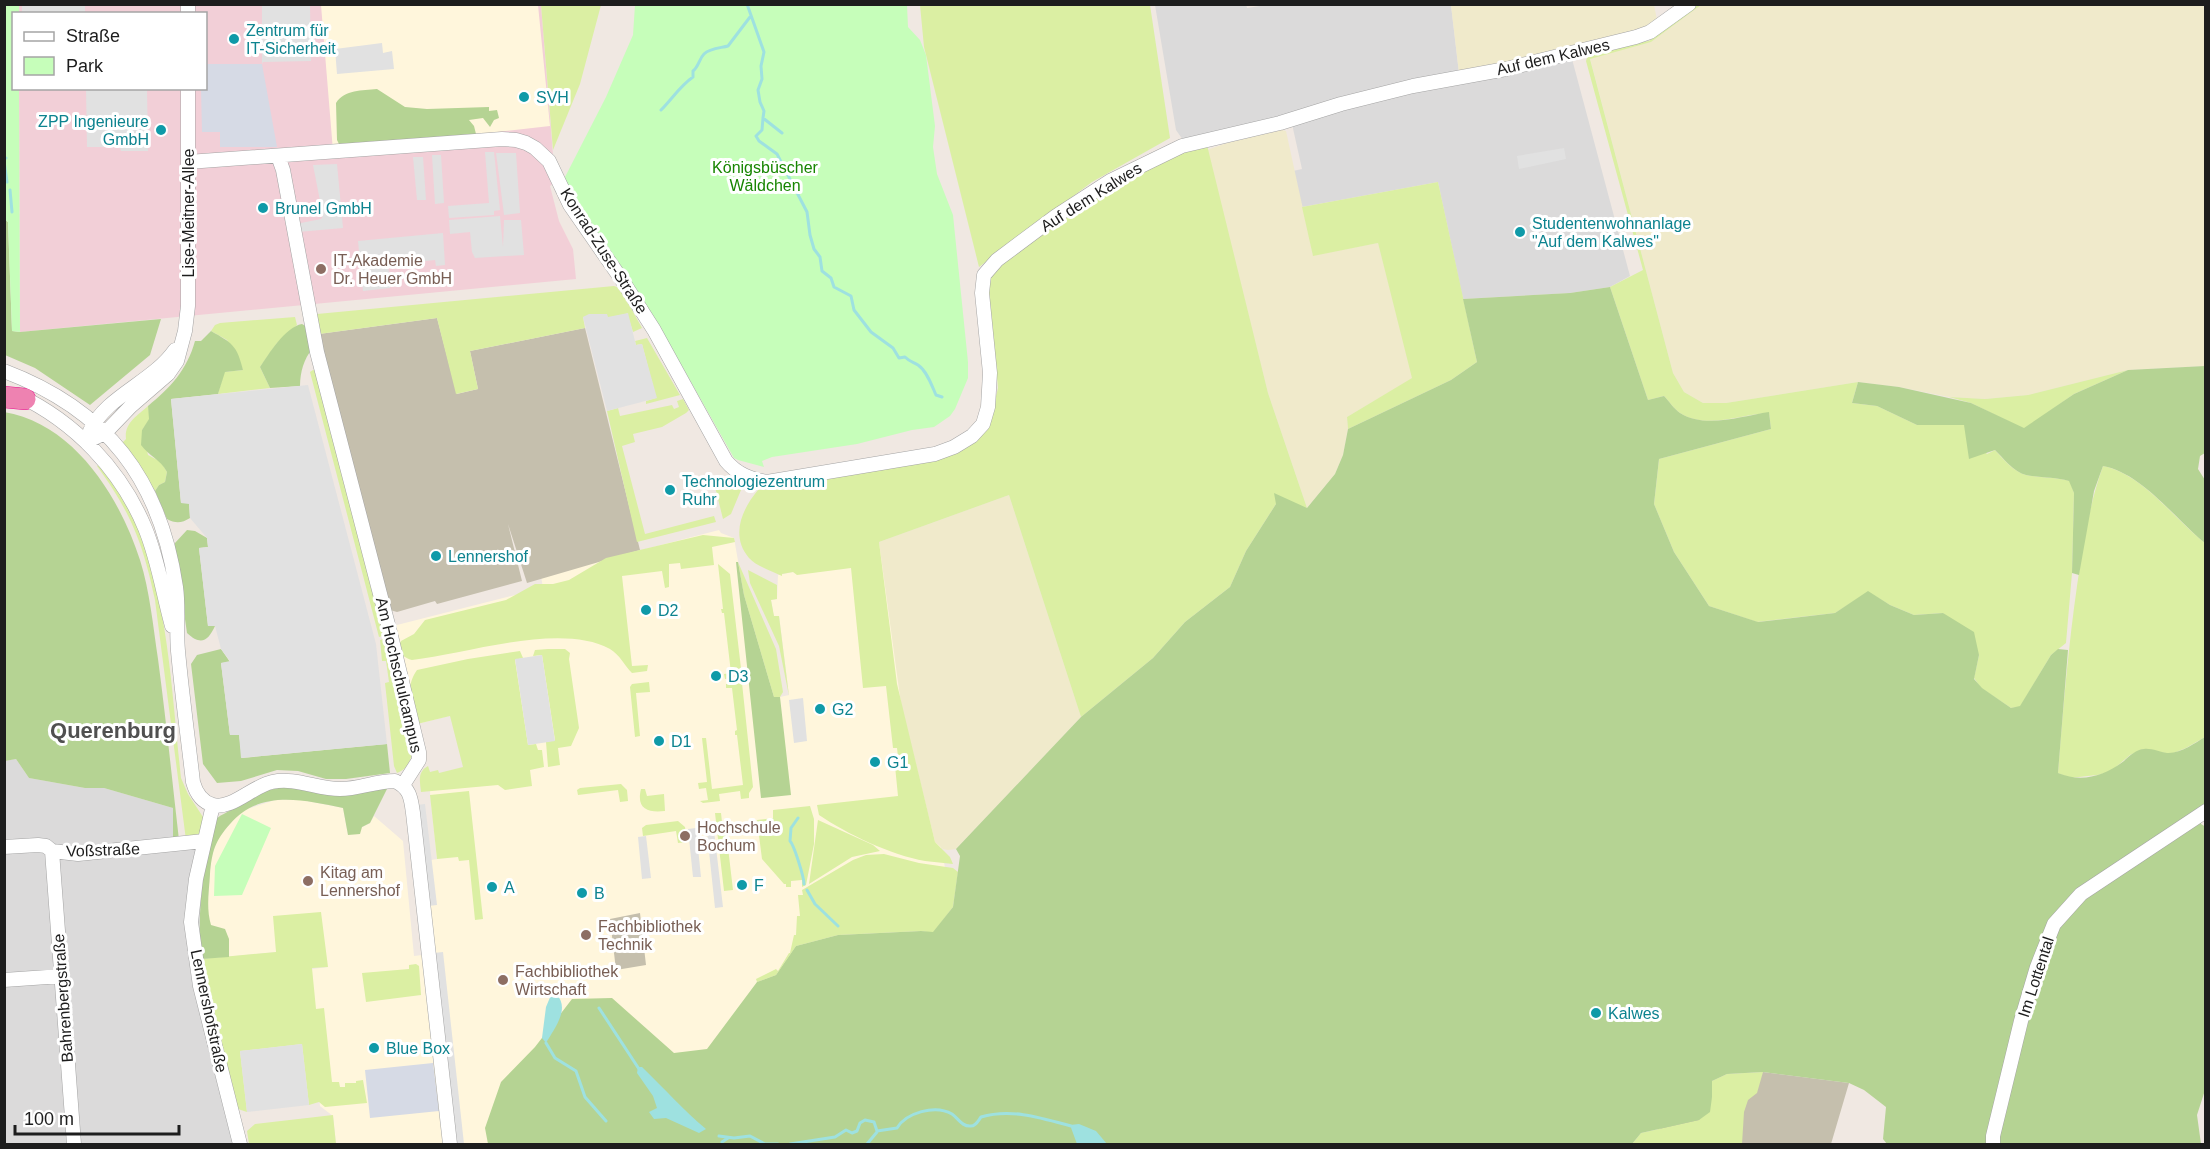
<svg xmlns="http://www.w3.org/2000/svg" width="2210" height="1149" font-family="Arial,sans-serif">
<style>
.residential{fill:#dbdada}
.commercial{fill:#f2cfd7}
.education{fill:#fff6dc}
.construction{fill:#c5bfad}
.farmland{fill:#f0eacb}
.grass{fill:#dbefa3}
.forest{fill:#b5d393}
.park{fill:#c6feba}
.parking{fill:#e1e1e1}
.plaza{fill:#d6dae5}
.water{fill:#9ee1e0}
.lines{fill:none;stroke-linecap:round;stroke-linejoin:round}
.stream{stroke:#9ee1e0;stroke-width:3}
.minor-casing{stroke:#a4a4a4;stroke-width:15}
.highway-casing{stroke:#e91491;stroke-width:22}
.minor{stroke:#fff;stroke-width:14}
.highway{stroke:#ee82b1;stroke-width:21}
.culture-dot{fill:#0f9aa8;stroke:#fff;stroke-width:2}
.education-dot{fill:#8d6e63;stroke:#fff;stroke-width:2}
.labels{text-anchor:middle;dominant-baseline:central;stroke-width:6;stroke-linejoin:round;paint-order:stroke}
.culture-label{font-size:16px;fill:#0d838f;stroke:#fff;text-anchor:start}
.street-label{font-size:16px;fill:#1d1d1d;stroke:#fff}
.park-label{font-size:16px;fill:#178501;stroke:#fff}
.education-label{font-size:16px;fill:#785e54;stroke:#fff;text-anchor:start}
.district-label{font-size:22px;font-weight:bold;fill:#505050;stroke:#fff}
</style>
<rect width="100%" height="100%" fill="#f0e8e2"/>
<path class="residential" d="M1246 4 1247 8 1272 4 1451 5 1459 73 1572 59 1630 276 1610 287 1570 293 1463 299 1438 182 1302 207 1293 171 1302 169 1290 115 1183 140 1176 130 1155 5Z
M16 759 29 778 85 788H104L173 808V840L212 833 202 880 227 1068 247 1144H5L4 761Z"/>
<path class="commercial" d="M19 5H541L553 155 563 177 550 186 559 221 573 249 576 279 20 332 19 89 206 88V14H19Z"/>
<path class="education" d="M321 5H538L550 126 333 151Z
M719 530 721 533 734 538 744 595 780 697 789 695 779 616 774 617 771 600 777 599 778 575 793 572 878 537 953 907 801 1028 494 1144H336L333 1116 320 1106 304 970 328 967 277 952 215 958 207 911 211 859 217 839 241 811 275 800 297 799 343 808 348 835 370 823 374 816 403 841 414 956 422 955 414 863 437 859 430 792 431 778 528 781 508 701 417 724 393 626 543 588 541 576Z"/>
<path class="construction" d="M437 318 457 394 478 389 470 351 585 328 640 550 527 583 508 524 522 581 437 604 435 601 397 612 390 610 319 334Z
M640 913 646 965 616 970 610 919Z
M1763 1072 1849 1083 1831 1144H1632Z"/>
<path class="farmland" d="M1451 5H1654L1657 20 1639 32 1459 73Z
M1701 5H2205V366L2128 370 2028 395 1985 399 1949 397 1899 387 1858 382 1726 403H1703L1684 392 1673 373 1590 58 1651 42Z
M1282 130 1286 131 1313 255 1378 243 1413 378 1347 417 1348 429 1343 455 1335 474 1307 508 1268 393 1207 150 1227 143Z
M1009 495 1081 717 956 849 948 850 943 849 935 842 901 704 879 542Z"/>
<path class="grass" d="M541 5H601L580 84 553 150Z
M920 5H1150L1170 138 1092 182 979 267 924 47Z
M1697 5H1701L1651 42 1590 59 1673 373 1684 392 1703 403H1726L1858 382 1852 403 1877 406 1917 425H1964L1987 454 1995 450C2003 459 2014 472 2026 475 2040 478 2054 477 2070 481L2074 493 2072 573 2066 643 2051 655 2020 707 2011 708 1981 688 1974 678 1979 655 1943 613 1914 615 1890 605 1868 592 1835 613 1757 622 1709 606 1674 552 1654 504 1659 459 1771 429 1769 413C1741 414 1706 430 1680 413 1674 409 1669 401 1664 396L1648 400 1610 287 1643 270 1586 61 1588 55 1632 43 1649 41Z
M1207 145 1268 393 1307 508 1276 504 1246 551 1230 587 1185 622 1153 658 1081 717 1009 495 879 542 897 684 935 842 950 857 953 864C944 863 934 862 925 861 891 855 847 834 819 815L817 805 898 796 895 766 899 765 897 748H893L886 686 863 688 851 568 797 575 793 572 782 574V576C772 571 756 566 749 558 730 536 742 509 758 490L947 456 989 425 998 388 987 277 997 262C1063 218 1129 166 1207 145Z
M1438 182 1477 362 1451 380 1348 429 1347 417 1412 378 1378 243 1313 256 1302 207Z
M614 286 620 288 642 328 633 332 627 313 616 337 600 315 583 317 585 328 470 351 478 389 456 394 437 318 319 334 317 314Z
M295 317 297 325 277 343 260 367 270 388 218 394 224 372 243 370 227 340 211 331 215 325 220 323Z
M647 338 680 395 646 404V401L656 398 642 344 636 345 635 341Z
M313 370H317L386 635 379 637 310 372Z
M2128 370 2074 394 2024 429 1971 403 1949 397 1985 399 2028 395Z
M683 399 689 410 686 413 662 427 633 434 635 442 622 446 645 534 714 516 716 522 637 542 607 411 618 408 620 416 672 405 674 409 679 407 677 401Z
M148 406 150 419 142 430 148 455 161 462 167 472 165 482 159 485 155 491 122 443 126 439C124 423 137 416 148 406Z
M99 464C114 485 129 506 139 530 169 608 172 696 181 778L188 794 203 817 201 834 186 840 155 600C143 543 131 513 97 466Z
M2103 466C2143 474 2174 519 2205 543V737L2186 748 2171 754 2143 749 2130 755 2110 772 2097 775 2070 778 2058 773C2063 711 2068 649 2077 586 2083 545 2089 505 2103 466Z
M728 477 737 482 741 490 731 514 723 519 715 487 721 485Z
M703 535 734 538 735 542 712 547 714 565 681 569 680 563 669 564V587L665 588 662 571 622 576 632 666 648 665 647 671 632 673C624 665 620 655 610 649 560 622 467 654 412 660 402 657 396 651 401 641L414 634 425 620 506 600 535 584H553L569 580 606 558Z
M738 562 776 649 783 692 780 697H774L744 595Z
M718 564 730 574 742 677 725 679 724 674 731 673 724 613H722L721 609H723Z
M748 570 777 585V599L771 600 774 616H779L789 696 779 646 750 583Z
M387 638 413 749C411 760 408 769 397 773L394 766 385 683 389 682 386 661H382L380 640Z
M548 649H565L570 653 569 659 579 728 571 746 558 748 560 765 548 767 546 742 555 740 542 655 533 656 535 650Z
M520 651 523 658 515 660 528 745 536 744 538 750H542L544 767 530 770 532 786 505 790 498 785 421 792C420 781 417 772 428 766L430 772 438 770 439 773 463 767 450 716 417 724C412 703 404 689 417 670L468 659Z
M649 682 650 692 636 693 640 736 635 737 630 687 632 684Z
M742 683 753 787 749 793V798L741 799 740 791 719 794 720 801 703 803 700 801 708 800 706 788 699 789 698 783 707 782 702 738H706L712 789 743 785 737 735H735V731L737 730 732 688H726V684Z
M621 784 627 790 628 801 620 802 618 790 578 795 577 790 580 788Z
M641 789H645L647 796 664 794 665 811C648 813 636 809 641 789Z
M469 791 483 919 475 920 469 860 459 861 458 857 437 859 430 795Z
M810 806 814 819V844L806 885 802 887V880L791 881V887H786V884H784L762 859 757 820 773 818V810Z
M715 813H721L722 822H725L733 890 724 891Z
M818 820 873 845 880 851 852 857 809 884Z
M678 821 685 827 687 842 678 843 676 831 643 836 642 828 646 825Z
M884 854 919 863 953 868 958 872 953 907 933 933 921 931 838 935 796 946 776 975 757 982 756 979 776 969 778 971 789 953H790L794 935H796L797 916H800L798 895H803L802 890 853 860 866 855Z
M321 912 328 967 312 968 316 1009 324 1008 332 1082H339L340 1087H345V1083H356V1081L363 1080 367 1103 325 1107 319 1102 309 1105 302 1044 240 1051 247 1112 238 1109 206 988 201 959 276 952 273 916Z
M416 964 419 966 421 995 366 1002 362 973 409 969V965Z
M1763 1072 1757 1093 1748 1100 1744 1112 1742 1144H1632L1641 1133 1699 1120 1712 1097V1081L1727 1074Z
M333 1115 336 1144H249L247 1131 255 1124Z"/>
<path class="forest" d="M377 89 405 107 427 109 489 107V111L497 110 499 118 494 120 490 127 483 118 469 120 474 126 476 134 339 144 337 140 336 103C345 89 362 91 377 89Z
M4 219 8 222 12 331 20 332 161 319 150 355 90 405 35 368 5 355Z
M1610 287 1648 400 1664 396C1669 401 1674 409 1680 413 1705 429 1742 416 1769 412L1771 429 1659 459 1654 504 1674 552 1709 606 1758 622 1835 613 1868 591 1890 605 1914 615 1943 613 1974 632 1979 655 1974 679 1982 688 2011 708 2020 706 2051 655 2058 649 2068 650 2058 773C2082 783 2104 776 2124 761 2129 756 2137 749 2144 749 2151 748 2160 752 2167 753 2180 754 2195 743 2205 737V804L2203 806 2201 824 2206 827V1087L2197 1115 2201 1144H1887L1883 1139 1886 1107 1864 1090 1849 1083 1763 1072 1727 1074 1712 1081V1097L1710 1112 1699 1120 1641 1133 1632 1144H488L485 1128 501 1082 535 1047 572 999 612 998 674 1053 707 1049 757 982 776 975 796 946 838 935 921 931 933 932 953 907 960 856 956 849 1081 717 1153 658 1185 622 1230 587 1246 551 1276 504 1274 493 1307 508 1335 474 1343 455 1348 429 1451 380 1477 362 1463 299 1570 293Z
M302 324 307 327 312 349C304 359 300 372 300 386L270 388 260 367C269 354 285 327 302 324Z
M211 331C232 343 237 345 243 370L225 372 218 394 171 399 181 503H189L190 518C182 523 176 524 167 519L155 491 159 485 165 482 167 472C160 459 149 456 141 445L142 430 149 419 148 406C170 388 187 370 195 341H201Z
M2205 366V453L2200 456 2198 469 2205 480V543C2176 520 2142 473 2103 466L2094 491 2079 575 2072 573 2074 493 2069 481C2055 477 2040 478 2026 475 2014 472 2003 458 1995 450L1969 459 1964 425H1917L1877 406 1852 403 1858 382 1899 387 1971 403 2024 428 2074 394 2128 370Z
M4 412C75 424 120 498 140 560 150 592 153 626 158 659 166 719 172 779 179 840H173V808L104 788H85L29 778 16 759 5 761Z
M187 530 195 531 207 538 208 547 199 548 208 626H215C208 641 201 646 187 633L175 550V543Z
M736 562H738L744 595 774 697H780L791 795 761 798Z
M221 649 230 662 221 663 230 735 239 734 242 758 387 744 390 773 346 779H326L298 771 277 770 241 781 217 783 203 764 191 664 197 655Z
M287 787 387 789 370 823 362 827 360 834 348 835 343 808C303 800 260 789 230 824 215 841 212 851 210 874 209 892 206 908 211 925L225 929 229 939V957L201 959C197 907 203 872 214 821 219 815 227 813 234 808 253 796 264 789 287 787Z"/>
<path class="park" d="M4 5H19V13L14 14V88L19 89 20 332 12 331 8 222 4 219Z
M635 5H907L908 27 920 40 926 55 935 126 933 147 937 174 953 215 968 362V378L955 409 950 416 934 427 912 430 857 444 772 457 762 461 764 467 738 460 734 458 657 322 576 201 564 179 606 97 633 35Z
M242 814 271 828 242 895 214 896 215 866Z"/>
<path class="parking" d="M22 5H85V13H22Z
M262 5H310L311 61 263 62 262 64Z
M382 43 383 53 392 51 394 69 337 74 335 49Z
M86 89H147L148 151H121L120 147H87Z
M1564 148 1566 159 1519 169 1517 156Z
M485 152H494L500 210 494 211V215L449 218 448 206 489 203Z
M496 153H516L520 213 504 215Z
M432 155H441L444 203 435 204Z
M413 157H423L426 200H417Z
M337 164 343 228 298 232 296 224 321 219 323 216 313 165Z
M500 216 503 247 504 220H521L524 255 475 258 472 252 470 232 450 234 449 220Z
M443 233 445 265 436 266 435 260 388 265 389 273 383 274 384 284 390 283V288L363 291 358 241Z
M628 313 636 345 642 344 657 398 607 411 583 317 589 314H607L608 317Z
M308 385 376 644 387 744 241 758 239 735H230L221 663 230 661 221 649 215 626H208L199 548 208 547 207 538 190 518 189 504 181 503 171 399Z
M542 655 555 741 528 745 515 659Z
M803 698 807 741 794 743 789 700Z
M425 804 437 905 428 906 417 805Z
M713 822 723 907 715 908 706 823Z
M696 828 701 877H693L688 829Z
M646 836 651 878 642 879 638 837Z
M443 952 464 1144H456L434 953Z
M302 1044 309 1105 247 1112 240 1051Z"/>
<path class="plaza" d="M206 64H262L277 147H220V132H202L201 89 206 88Z
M433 1063 439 1111 370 1118 365 1070Z"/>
<path class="water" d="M556 994C571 1008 554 1029 546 1043L542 1038 546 1007 551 995Z
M638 1067H642C664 1088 683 1110 706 1129L699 1133 666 1118 654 1119 649 1112 657 1108 653 1096 637 1073Z
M1079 1124 1096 1131 1107 1144H1077L1070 1125Z"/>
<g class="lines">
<path class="stream" d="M747 4 764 52 761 66 762 79 758 90 760 102 764 111 763 118 762 130 756 136 759 141 777 154 807 212 810 235 814 249 820 257 822 271 831 278 834 287 851 296 854 310 871 332 893 348 899 358 905 357C910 362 913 362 918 365 927 371 932 386 936 395L942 397
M661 110C672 99 680 86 693 77V71C699 66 699 59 704 54 710 48 721 48 728 46L750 17
M763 118 782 133
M4 157 6 158
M4 161 7 182
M10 190 12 212
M798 818 791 828 790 841C794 845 804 877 804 884
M807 890 815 904 838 926
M599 1008 639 1069
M546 1043 555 1058 576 1071 585 1097 606 1121
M719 1136 734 1138 750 1136 765 1144H778
M722 1142 728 1138
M790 1144 835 1137 846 1130 852 1133 857 1131 860 1123 865 1120 874 1122 877 1131 897 1128C906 1113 935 1104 952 1114 958 1118 962 1127 971 1126 976 1126 978 1121 981 1117 1011 1108 1042 1118 1071 1126
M867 1144 877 1132"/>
<defs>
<path id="minor" d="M188 14V4
M278 156 283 170 317 352 391 636 419 752V760L403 785
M188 162 502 139 516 140 526 143 535 148 549 161 570 205 622 280 654 330 726 461C737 474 750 479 767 482L935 454 954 447 972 436 983 424 988 407 990 373 982 293 984 275 997 260 1056 216 1110 181 1182 146 1280 123 1341 104 1413 86 1506 69 1636 37 1650 32 1689 4
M4 371C107 410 160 479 176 587 179 608 176 630 178 651 182 695 188 738 193 782 196 793 202 802 213 805 231 810 253 786 272 782 295 777 317 789 340 789 359 789 376 781 395 781 410 788 411 798 413 813L450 1144
M18 395C75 422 121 470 145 528 158 559 163 594 172 626
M90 431C106 396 153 382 175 350
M86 442 105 433 131 406 168 374 177 361 185 331 188 306V88
M213 805 196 879 191 922 200 986 240 1144
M4 847 38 845 46 846 52 851 78 854 204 841
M52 851 74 1144
M4 980 62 976
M1993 1144V1136L2021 1021 2037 967 2054 924 2081 894 2206 811"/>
<path id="highway" d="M4 397 25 399"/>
</defs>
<use href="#minor" class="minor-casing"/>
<use href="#highway" class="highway-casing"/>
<use href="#minor" class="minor"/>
<use href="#highway" class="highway"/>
</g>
<g class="culture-dot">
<circle cx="234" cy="39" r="6"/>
<circle cx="524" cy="97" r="6"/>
<circle cx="161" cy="130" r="6"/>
<circle cx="263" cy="208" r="6"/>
<circle cx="1520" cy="232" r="6"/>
<circle cx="670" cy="490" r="6"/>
<circle cx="436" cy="556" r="6"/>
<circle cx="646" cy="610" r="6"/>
<circle cx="716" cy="676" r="6"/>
<circle cx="820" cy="709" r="6"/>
<circle cx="659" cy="741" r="6"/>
<circle cx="875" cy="762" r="6"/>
<circle cx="742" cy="885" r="6"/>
<circle cx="492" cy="887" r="6"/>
<circle cx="582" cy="893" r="6"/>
<circle cx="1596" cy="1013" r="6"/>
<circle cx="374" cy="1048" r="6"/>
</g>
<g class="education-dot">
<circle cx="321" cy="269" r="6"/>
<circle cx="685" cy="836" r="6"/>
<circle cx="308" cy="881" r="6"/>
<circle cx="586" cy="935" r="6"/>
<circle cx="503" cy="980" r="6"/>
</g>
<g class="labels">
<g class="culture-label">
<text x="246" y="30">Zentrum für<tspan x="246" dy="18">IT-Sicherheit</tspan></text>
<text x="536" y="97">SVH</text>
<text x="149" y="121" text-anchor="end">ZPP Ingenieure<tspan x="149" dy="18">GmbH</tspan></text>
<text x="275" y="208">Brunel GmbH</text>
<text x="1532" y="223">Studentenwohnanlage<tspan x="1532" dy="18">"Auf dem Kalwes"</tspan></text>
<text x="682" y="481">Technologiezentrum<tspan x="682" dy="18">Ruhr</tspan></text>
<text x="448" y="556">Lennershof</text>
<text x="658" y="610">D2</text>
<text x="728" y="676">D3</text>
<text x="832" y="709">G2</text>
<text x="671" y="741">D1</text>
<text x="887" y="762">G1</text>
<text x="754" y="885">F</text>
<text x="504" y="887">A</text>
<text x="594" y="893">B</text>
<text x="1608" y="1013">Kalwes</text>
<text x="386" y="1048">Blue Box</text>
</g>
<g class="street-label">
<text transform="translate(1553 57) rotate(-13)">Auf dem Kalwes</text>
<text transform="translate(1091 197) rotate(-32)">Auf dem Kalwes</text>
<text transform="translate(188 213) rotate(-90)">Lise-Meitner-Allee</text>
<text transform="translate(604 251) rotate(57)">Konrad-Zuse-Straße</text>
<text transform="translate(399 675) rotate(77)">Am Hochschulcampus</text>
<text transform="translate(103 850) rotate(-2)">Voßstraße</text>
<text transform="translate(2036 977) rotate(-72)">Im Lottental</text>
<text transform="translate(63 998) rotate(-94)">Bahrenbergstraße</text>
<text transform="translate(209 1011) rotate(78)">Lennershofstraße</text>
</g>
<g class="park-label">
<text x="765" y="167">Königsbüscher<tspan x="765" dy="18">Wäldchen</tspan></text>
</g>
<g class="education-label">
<text x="333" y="260">IT-Akademie<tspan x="333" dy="18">Dr. Heuer GmbH</tspan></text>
<text x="697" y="827">Hochschule<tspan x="697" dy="18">Bochum</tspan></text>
<text x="320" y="872">Kitag am<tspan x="320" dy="18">Lennershof</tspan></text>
<text x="598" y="926">Fachbibliothek<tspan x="598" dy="18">Technik</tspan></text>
<text x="515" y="971">Fachbibliothek<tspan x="515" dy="18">Wirtschaft</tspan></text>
</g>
<g class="district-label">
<text x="113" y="730">Querenburg</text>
</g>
</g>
<rect width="2210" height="1149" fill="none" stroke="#1d1d1d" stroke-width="12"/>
<rect x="12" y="12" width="195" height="78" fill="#ffffff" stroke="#a5a5a5" stroke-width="1.5"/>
<rect x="24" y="32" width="30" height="9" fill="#ffffff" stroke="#a5a5a5" stroke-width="1.5"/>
<text x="66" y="42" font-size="18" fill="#1d1d1d">Straße</text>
<rect x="24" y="57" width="30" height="18" fill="#c6feba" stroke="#a5a5a5" stroke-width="1.5"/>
<text x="66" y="72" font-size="18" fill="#1d1d1d">Park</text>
<path d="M15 1125v9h164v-9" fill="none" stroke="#1d1d1d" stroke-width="3"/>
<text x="24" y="1125" font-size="18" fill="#1d1d1d" stroke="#ffffff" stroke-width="4.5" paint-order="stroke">100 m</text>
</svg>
